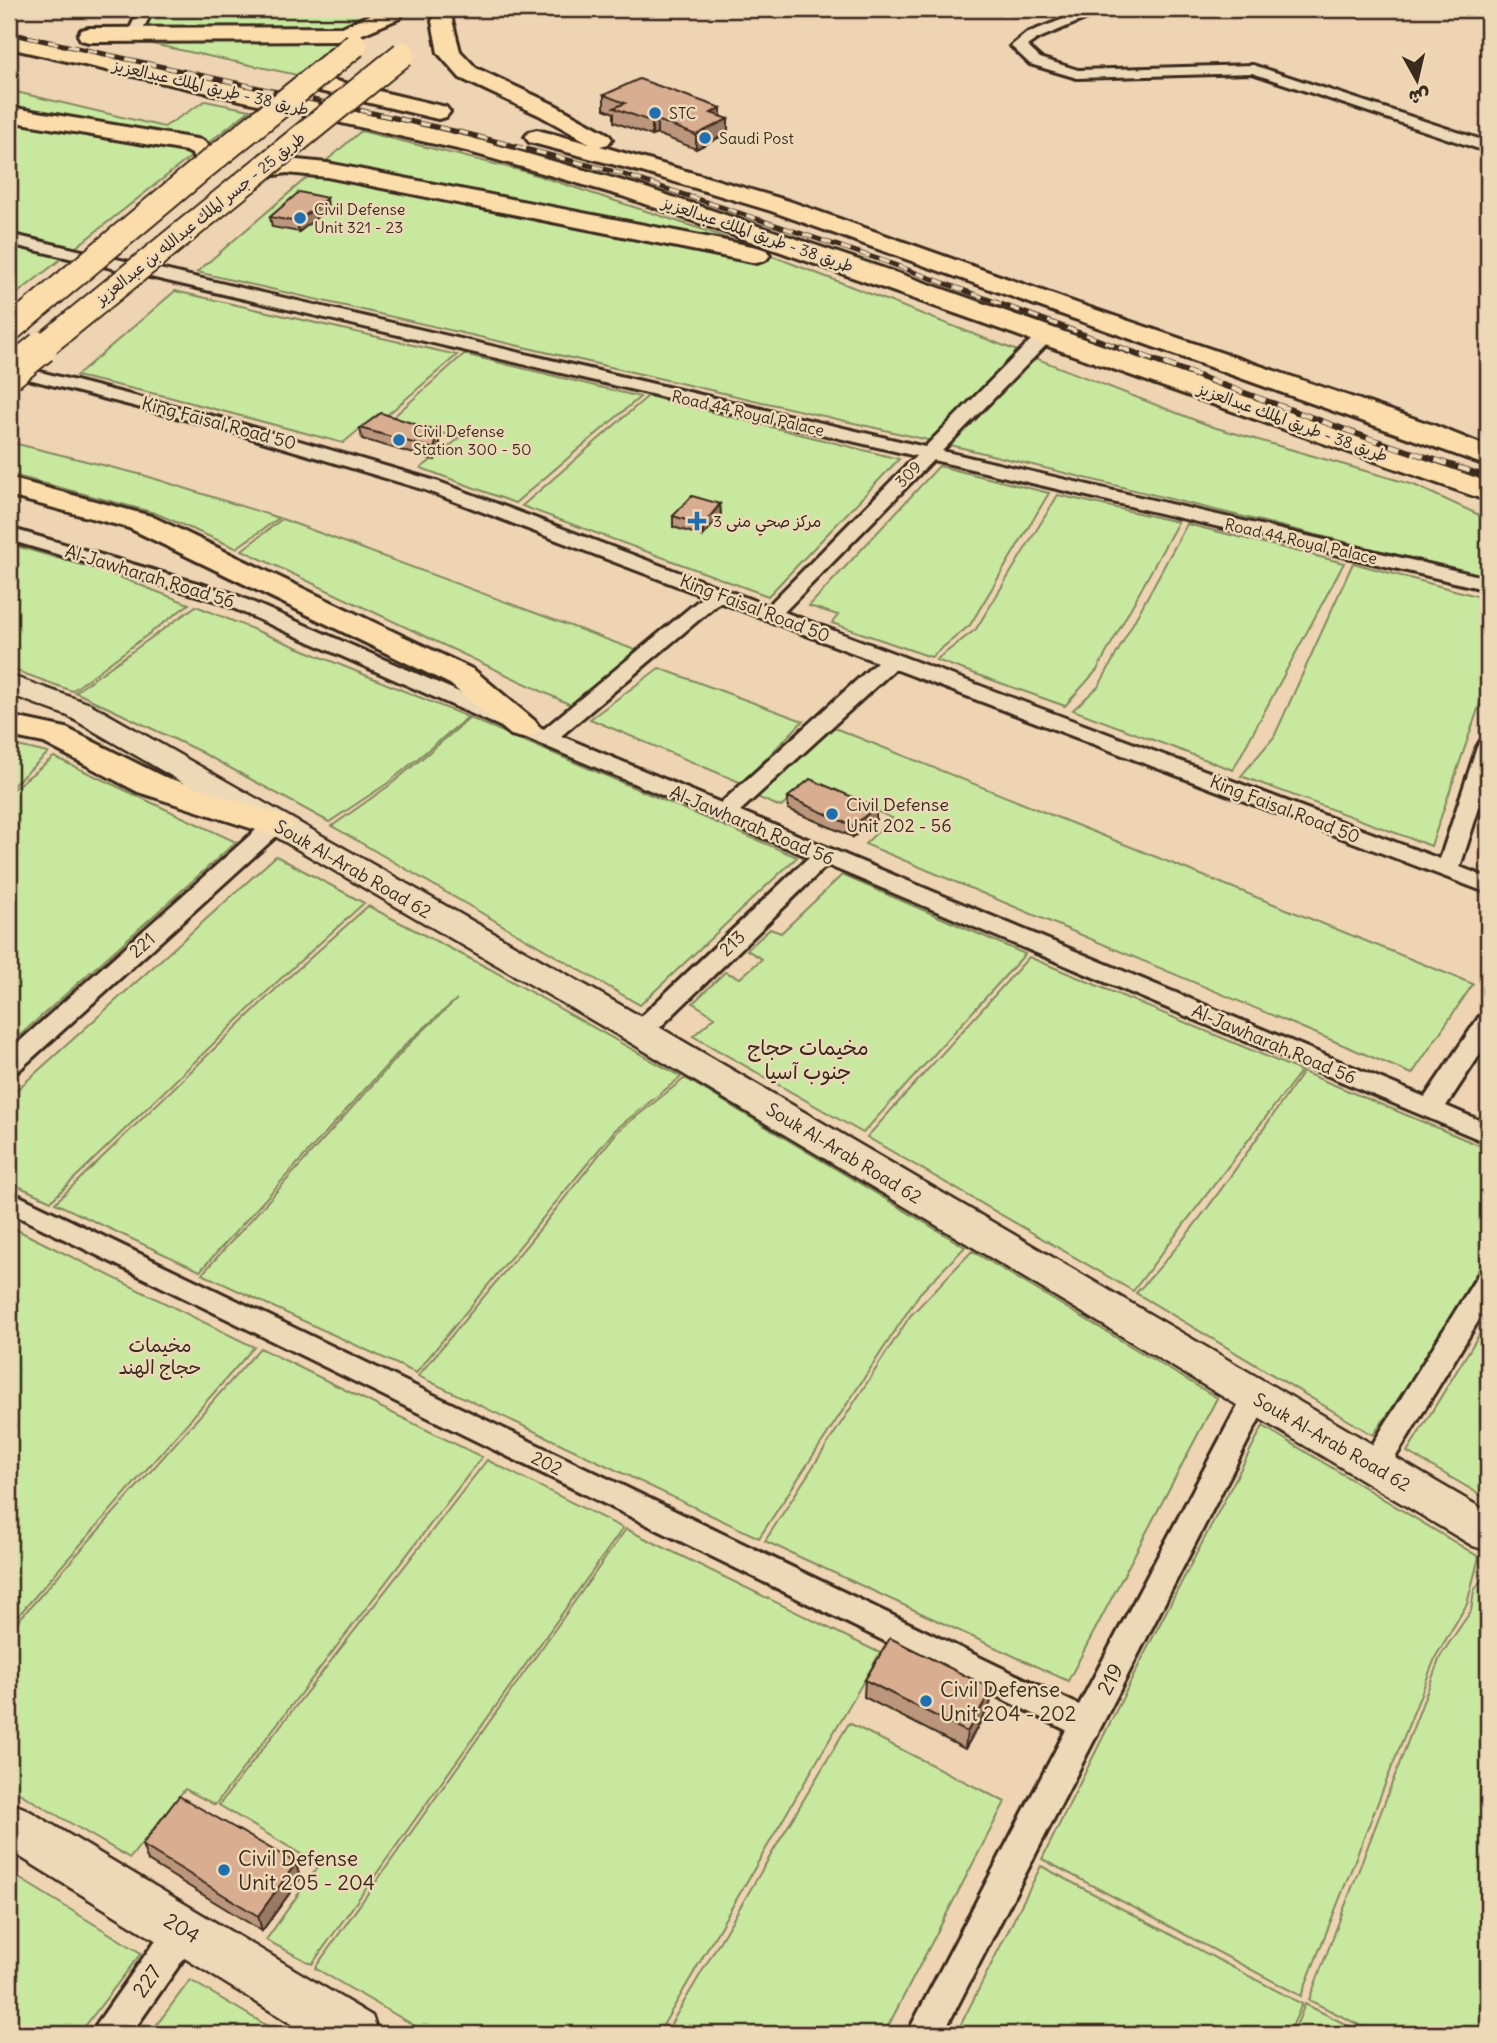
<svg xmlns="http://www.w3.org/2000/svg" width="1497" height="2043" font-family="Delius,'Playpen Sans Arabic',sans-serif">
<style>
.green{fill:#c9e89f;stroke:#82895e;stroke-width:2}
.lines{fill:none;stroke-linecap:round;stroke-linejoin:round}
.minor-casing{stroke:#3b2a1e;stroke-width:6}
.secondary-casing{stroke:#3b2a1e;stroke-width:5}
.primary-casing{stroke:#3b2a1e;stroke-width:6}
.minor{fill:#edd8b7;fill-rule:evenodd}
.secondary{fill:#edd8b7;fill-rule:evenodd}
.primary{fill:#fbddab;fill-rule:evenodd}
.rail-far1-casing{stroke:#3b2a1e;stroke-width:5}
.rail-casing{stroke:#3b2a1e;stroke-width:6}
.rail-far1{stroke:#edd8b7;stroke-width:3.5;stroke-dasharray:10;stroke-linecap:butt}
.rail{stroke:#edd8b7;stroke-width:4.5;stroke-dasharray:12;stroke-linecap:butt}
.primary-bridge-far1-casing{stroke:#3b2a1e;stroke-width:28;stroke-linecap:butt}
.primary-bridge-casing{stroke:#3b2a1e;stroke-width:35;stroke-linecap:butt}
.primary-bridge-far1{stroke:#fbddab;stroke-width:24}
.primary-bridge{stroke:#fbddab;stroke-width:31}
.wall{fill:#bb967c;stroke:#3b2a1e;stroke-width:2}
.shaded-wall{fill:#987a65;stroke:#3b2a1e;stroke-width:2}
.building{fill:#d9ae90;stroke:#3b2a1e;stroke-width:2}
.poi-dot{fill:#1f6fb2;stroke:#edd8b7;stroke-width:2.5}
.labels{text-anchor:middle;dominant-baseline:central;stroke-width:5;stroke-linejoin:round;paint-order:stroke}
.far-street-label{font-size:16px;fill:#3b2a1e;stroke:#edd8b7}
.far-poi-label{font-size:16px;fill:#3b2a1e;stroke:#edd8b7;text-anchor:start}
.street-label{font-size:18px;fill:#3b2a1e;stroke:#edd8b7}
.poi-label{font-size:18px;fill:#3b2a1e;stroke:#edd8b7;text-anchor:start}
.neighbourhood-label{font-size:19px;fill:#3b2a1e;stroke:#edd8b7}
.quarter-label{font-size:21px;fill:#3b2a1e;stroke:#edd8b7}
.near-street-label{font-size:21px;fill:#3b2a1e;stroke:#edd8b7}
.near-poi-label{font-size:21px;fill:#3b2a1e;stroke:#edd8b7;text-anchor:start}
</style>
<rect width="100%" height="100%" fill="#eed4b3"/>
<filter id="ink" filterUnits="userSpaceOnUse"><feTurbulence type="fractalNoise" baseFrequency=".0143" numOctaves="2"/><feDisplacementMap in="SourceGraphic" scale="14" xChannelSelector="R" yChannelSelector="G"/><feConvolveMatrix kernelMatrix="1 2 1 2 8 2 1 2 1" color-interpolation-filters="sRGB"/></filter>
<g filter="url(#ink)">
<path class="green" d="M154 9H379L297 75 138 41Z
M12 91 164 127 205 101 250 110 9 300V93Z
M361 131 527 172 713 233 1213 427 1414 485 1488 519V577L967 449 197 272Z
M175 291 457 355 386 416 378 414 343 443 169 397 76 376Z
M464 354 640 397 515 503 421 468 460 438 391 419Z
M648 396 899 459 768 596 522 506Z
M9 442 143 475 279 518 236 548 155 513 9 474Z
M939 466 1049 493 970 625 931 657 832 623 838 615 809 606Z
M1058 495 1178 522 1097 670 1065 706 936 660 976 629Z
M282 519 638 651 571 705 242 550Z
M1187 524 1344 563 1233 770 1073 710 1099 686Z
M9 544 106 572 189 604 72 691 9 668Z
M1353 563 1488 599V680L1431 846 1241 776 1274 737Z
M196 606 468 717 388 783 329 822 199 751 75 692Z
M659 668 803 721 742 783 590 719Z
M470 718 797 857 640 1005 332 826 390 785Z
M832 727 1473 984 1412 1074 865 844 892 818 811 782 781 807 752 795Z
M9 744 48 753 9 789Z
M54 757 236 842 9 1045V792Z
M276 856 364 903 276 983 51 1201 9 1182V1097Z
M842 875 1025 954 863 1133 693 1036 715 1017 693 1003 725 972 740 978 762 959 747 950 770 929 781 933Z
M368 906 490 969 681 1077 615 1130 416 1373 202 1274 411 1042 457 999 408 1042 200 1271 55 1203 279 986Z
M1029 957 1301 1071 1133 1291 867 1137Z
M1303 1072 1488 1149V1254L1408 1385 1373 1435 1136 1293C1200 1227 1250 1147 1303 1072Z
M685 1078 965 1247 920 1293 759 1538 418 1376 540 1229 618 1131Z
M9 1226 254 1347 9 1626Z
M972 1251 1217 1398 1068 1681 765 1541 910 1316Z
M1488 1320V1499L1407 1452Z
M260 1348 482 1457 215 1805 185 1789 130 1858 9 1787V1631Z
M1263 1426 1479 1557 1467 1604 1436 1656 1301 1996 1042 1859 1153 1637Z
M487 1460 623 1528 312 1964 266 1940 319 1865 219 1805Z
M626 1529 880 1653 658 2034H429L315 1968Z
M1488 1569V2034H1377L1309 2000 1441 1655 1471 1611 1474 1591Z
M849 1723 1005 1802 884 2034H665Z
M1041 1866 1302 2004 1289 2034H956Z
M9 1872 141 1953 79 2034H9Z
M190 1980 281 2034H150Z
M1305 2004 1365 2034H1293Z"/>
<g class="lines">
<defs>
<path id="minor" d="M139 9H153L139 38H129L127 35Z
M1090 9H1109L1037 39 1027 46 1040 58 1078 70 1253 65 1488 142V152L1252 73 1077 78 1030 64 1011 46 1027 33Z
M9 234 925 447 1040 331H1052L1055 335 1052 339 942 451 1488 578V590L933 460 784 612 1440 859 1477 747 1480 742 1488 740V780L1460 867 1488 878V893L895 669 740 811 1425 1097 1479 1017 1488 1015V1042L1446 1106 1488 1124V1143L827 865 649 1038 640 1041 631 1038 628 1032 631 1026 809 857 538 743 217 601 9 540V528L231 593 544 729 704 596 425 490 215 427 9 374V364L228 420 439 482 768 606 916 456 9 244ZM720 602 877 662 721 803 561 736Z
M275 818 283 820 286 825 283 830 18 1071 9 1074V1051L267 820Z
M9 1191 1079 1705 1246 1390 1256 1387 1266 1390 1270 1398 943 2034H907L1066 1730 9 1212Z
M1488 1272V1305L1384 1476 1374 1479 1364 1476 1359 1467 1364 1458 1478 1275Z
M184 1913 196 1917 201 1929 196 1941 131 2034H93L98 2022 172 1917Z"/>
<path id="secondary" d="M9 675 90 704 652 1023 1488 1512V1551L1473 1546 628 1041 68 716 9 694Z
M9 1802 26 1809 372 2016 379 2034H308L9 1850Z"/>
<path id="primary" d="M383 9H400L403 13 400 18 346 41 89 42 81 40 78 35 81 30 89 28 342 27Z
M443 14 451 16 460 51 476 68 555 105 608 134 612 139 608 144 600 146 789 201 1079 304 1433 425 1488 447V466L771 211 642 172 529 142 525 137 529 132 537 130 591 144 539 115 460 78 438 53 432 21 435 16Z
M9 34 472 138 640 186 906 276 1488 482V501L622 196 466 151 9 48Z
M319 77 446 107 450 112 446 117 438 119 311 89 307 84 311 79Z
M9 107 202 140 215 150 218 165 215 170 206 172 197 170 192 154 186 151 9 121Z
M287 159 327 163 757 247 766 250 770 255 766 260 757 263 327 177 287 173 257 178 248 176 245 171 248 166Z
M9 478 151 516 474 670 535 721 540 728 535 735 523 738 511 735 450 684 129 528 9 496Z
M9 716 66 728 162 776 287 817 293 825 287 833 275 836 138 792 44 743 9 736Z"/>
</defs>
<use href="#minor" class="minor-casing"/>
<use href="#secondary" class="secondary-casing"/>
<use href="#primary" class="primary-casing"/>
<use href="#minor" class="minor"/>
<use href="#secondary" class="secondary"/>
<use href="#primary" class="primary"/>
<defs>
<path id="rail-far1" d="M9 33 468 134 619 173 881 260 1124 349"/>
<path id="rail" d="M1119 347 1368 438 1488 477"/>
</defs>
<use href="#rail-far1" class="rail-far1-casing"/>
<use href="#rail" class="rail-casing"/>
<use href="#rail-far1" class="rail-far1"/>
<use href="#rail" class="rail"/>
<defs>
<path id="primary-bridge-far1" d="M9 330 206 165 355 45
M40 349 403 54"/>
<path id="primary-bridge" d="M9 374 42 347"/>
</defs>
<use href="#primary-bridge-far1" class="primary-bridge-far1-casing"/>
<use href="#primary-bridge" class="primary-bridge-casing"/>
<use href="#primary-bridge-far1" class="primary-bridge-far1"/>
<use href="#primary-bridge" class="primary-bridge"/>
</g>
<path class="wall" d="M604 95 721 108V116L728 133 696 149 657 134 652 136 614 122V113L604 109Z
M328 208 299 232 272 227 270 217Z
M360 428 439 432 440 443 435 460 362 439Z
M720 504 721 515 703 536 673 527V516Z
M788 797 876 819 853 837 788 809Z
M865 1680 992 1689 990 1705 965 1749 864 1697Z
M142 1845 296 1863 300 1879 262 1931 148 1861Z"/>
<path class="shaded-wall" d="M721 108V122L728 119V133L696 149V135L711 113Z
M657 120V134L652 136V122Z
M327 198 328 208 299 232 297 222Z
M439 432 440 443 435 460 434 449Z
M720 504 721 515 703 536V525Z
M876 807V819L853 837V826Z
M992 1689 990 1705 965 1749 967 1732Z
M296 1863 300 1879 262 1931 258 1916Z"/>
<path class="building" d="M639 79 721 108 711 113 728 119 696 135 657 120 652 122 614 108 625 103 604 95Z
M299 192 327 198 297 222 270 217Z
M381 413 439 432 434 449 360 428Z
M692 496 720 504 703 525 673 516Z
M810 779 876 807 853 826 788 797Z
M890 1638 992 1689 967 1732 865 1680Z
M179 1796 296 1863 258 1916 142 1845Z"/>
</g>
<g class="poi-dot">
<circle cx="655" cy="113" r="7"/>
<circle cx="705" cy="138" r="7"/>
<circle cx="300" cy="218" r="7"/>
<circle cx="399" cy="440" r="7"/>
<path d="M693.5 510.5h7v7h7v7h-7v7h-7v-7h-7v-7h7z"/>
<circle cx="832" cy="814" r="7"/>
<circle cx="926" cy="1701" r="7"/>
<circle cx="224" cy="1870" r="7"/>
</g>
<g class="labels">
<g class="far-street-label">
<text transform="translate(211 87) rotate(13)">طريق 38 - طريق الملك عبدالعزيز</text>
<text transform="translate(200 218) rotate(-39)">طريق 25 - جسر الملك عبدالله بن عبدالعزيز</text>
<text transform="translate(758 234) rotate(19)">طريق 38 - طريق الملك عبدالعزيز</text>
<text transform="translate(748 413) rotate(13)">Road 44 Royal Palace</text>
<text transform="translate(1293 422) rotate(20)">طريق 38 - طريق الملك عبدالعزيز</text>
<text transform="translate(908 474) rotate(-45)">309</text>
<text transform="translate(1301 541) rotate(13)">Road 44 Royal Palace</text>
</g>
<g class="far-poi-label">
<text x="669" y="113">STC</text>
<text x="719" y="138">Saudi Post</text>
<text x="314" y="209">Civil Defense<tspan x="314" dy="18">Unit 321 - 23</tspan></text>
<text x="413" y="431">Civil Defense<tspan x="413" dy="18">Station 300 - 50</tspan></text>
<text x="713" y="521">مركز صحي منى 3</text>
</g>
<g class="street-label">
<text transform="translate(219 423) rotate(15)">King Faisal Road 50</text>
<text transform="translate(150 576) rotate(17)">Al-Jawharah Road 56</text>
<text transform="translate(755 608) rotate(21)">King Faisal Road 50</text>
<text transform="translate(1285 809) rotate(21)">King Faisal Road 50</text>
<text transform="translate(752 825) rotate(23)">Al-Jawharah Road 56</text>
<text transform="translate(353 869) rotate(30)">Souk Al-Arab Road 62</text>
<text transform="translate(732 943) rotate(-44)">213</text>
<text transform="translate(142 945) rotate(-42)">221</text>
<text transform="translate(1274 1044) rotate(23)">Al-Jawharah Road 56</text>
<text transform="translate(844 1153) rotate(31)">Souk Al-Arab Road 62</text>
<text transform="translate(1332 1442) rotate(30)">Souk Al-Arab Road 62</text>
<text transform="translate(547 1463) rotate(26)">202</text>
</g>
<g class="poi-label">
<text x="846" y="804">Civil Defense<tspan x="846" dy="21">Unit 202 - 56</tspan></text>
</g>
<g class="neighbourhood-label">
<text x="160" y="1345">مخيمات<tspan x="160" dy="22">حجاج الهند</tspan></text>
</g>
<g class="quarter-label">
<text x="808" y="1047">مخيمات حجاج<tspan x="808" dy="24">جنوب آسيا</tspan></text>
</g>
<g class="near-street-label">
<text transform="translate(1110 1679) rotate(-63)">219</text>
<text transform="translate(182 1928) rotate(32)">204</text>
<text transform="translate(147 1981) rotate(-55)">227</text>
</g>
<g class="near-poi-label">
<text x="940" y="1689">Civil Defense<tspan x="940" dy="24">Unit 204 - 202</tspan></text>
<text x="238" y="1858">Civil Defense<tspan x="238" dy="24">Unit 205 - 204</tspan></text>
</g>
</g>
<rect width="1497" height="2043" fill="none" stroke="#edd8b7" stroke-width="35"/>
<rect x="18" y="18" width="1462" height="2008" fill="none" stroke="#3b2a1e" stroke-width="2.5" filter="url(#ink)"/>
<g transform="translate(1417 80) rotate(172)" stroke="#edd8b7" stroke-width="5" paint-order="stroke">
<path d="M0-5L12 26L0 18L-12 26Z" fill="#3b2a1e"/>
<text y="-10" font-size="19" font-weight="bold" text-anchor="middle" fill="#3b2a1e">ش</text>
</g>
</svg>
